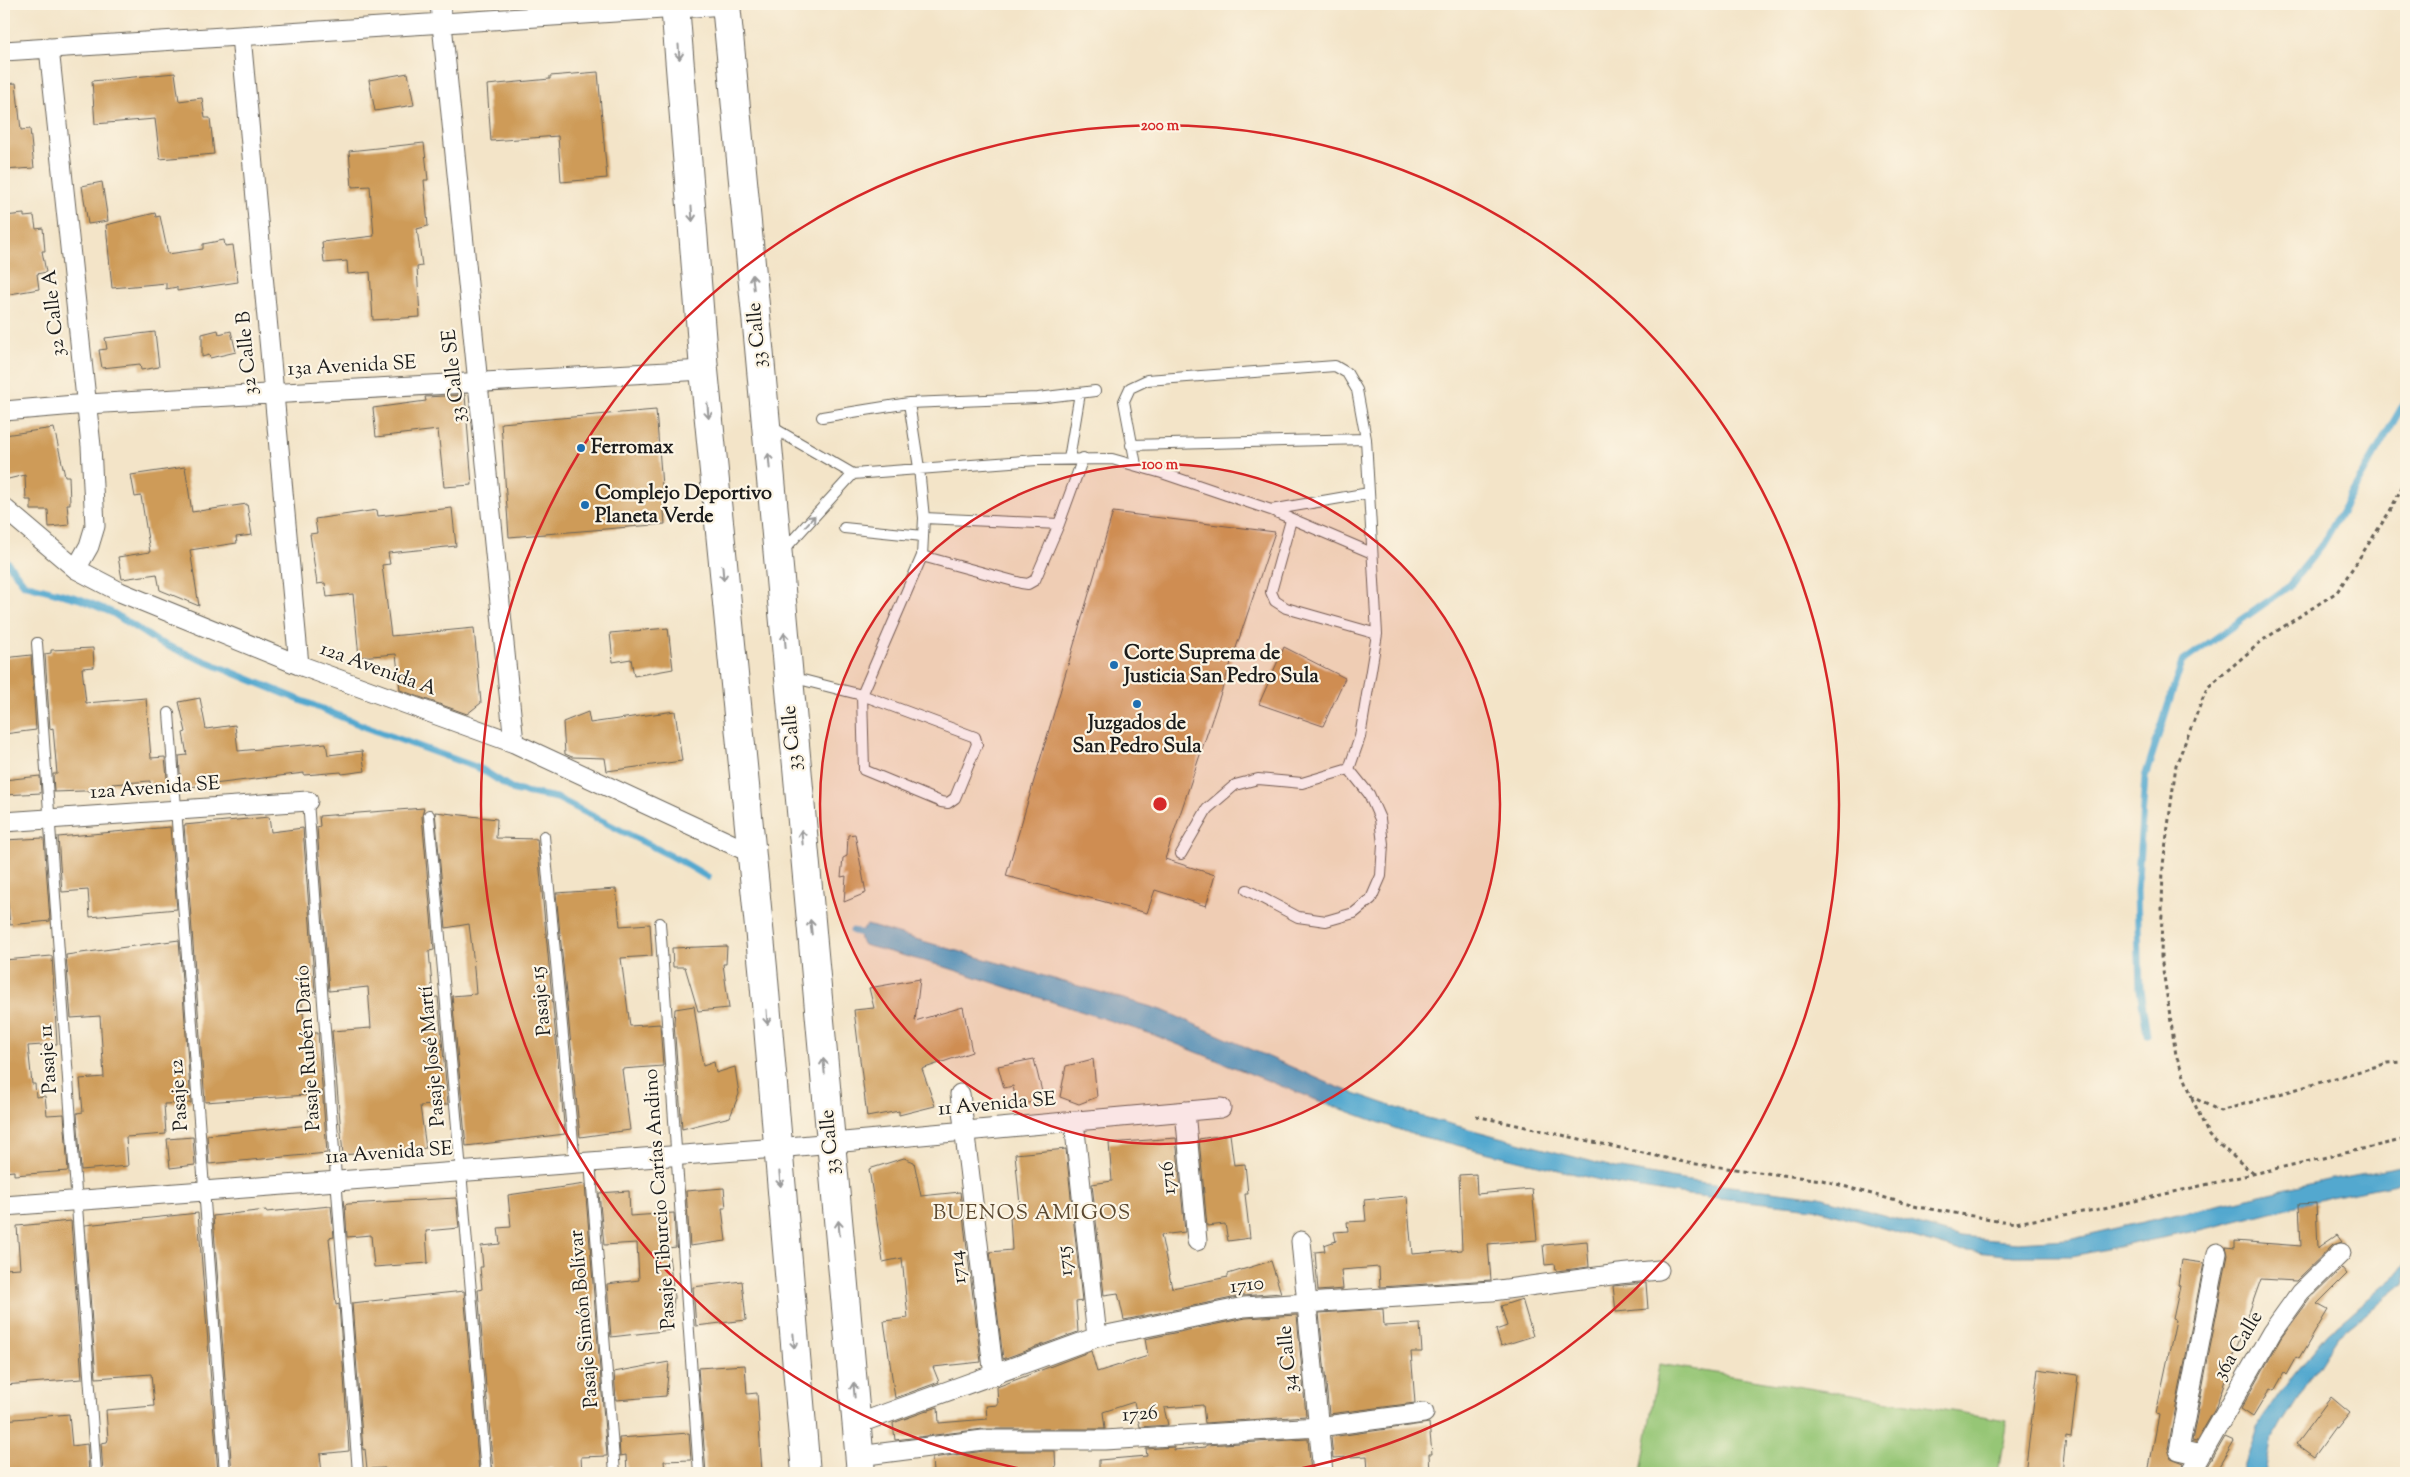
<svg xmlns="http://www.w3.org/2000/svg" width="2410" height="1477" font-family="'Sorts Mill Goudy',serif">
<style>
.green{fill:#96c676;stroke:#597149}
.water{fill:#53a8cf;stroke:#386276}
.lines{fill:none;stroke-linecap:round;stroke-linejoin:round}
.stream{stroke:#53a8cf;stroke-width:7}
.building{fill:#ce9b58}
.service-casing{stroke:#676258;stroke-width:12}
.minor-casing{stroke:#676258;stroke-width:21}
.primary-casing{stroke:#676258;stroke-width:30}
.path{stroke:#676258;stroke-width:3;stroke-dasharray:4 4;stroke-linecap:butt}
.service{stroke:#fff;stroke-width:10}
.minor{stroke:#fff;stroke-width:19}
.primary{stroke:#fff;stroke-width:28}
.oneway{stroke:#999}
.ring{fill:none;stroke:#d62828;stroke-width:2.5}
.poi-dot{fill:#1f6fb2;stroke:#fcf5e5;stroke-width:2}
.labels{text-anchor:middle;dominant-baseline:central;stroke-width:4.5;stroke-linejoin:round;paint-order:stroke}
.street-label{font-size:20px;fill:#1c1c1c;stroke:#fcf5e5}
.poi-label{font-size:20px;font-weight:bold;fill:#1c1c1c;stroke:#fcf5e5;text-anchor:start}
.neighbourhood-label{font-size:21px;letter-spacing:1px;fill:#5a4831;stroke:#fcf5e5}
.centre{fill:#d62828;stroke:#fcf5e5;stroke-width:2.5}
.ring-label{font-size:15px;text-anchor:middle;font-weight:bold;fill:#d62828;stroke:#fcf5e5;stroke-width:4.5;stroke-linejoin:round;paint-order:stroke}
</style>
<rect width="100%" height="100%" fill="#fcf5e5"/>
<filter id="ink" filterUnits="userSpaceOnUse"><feTurbulence type="fractalNoise" baseFrequency=".02" numOctaves="2"/><feDisplacementMap in="SourceGraphic" scale="10" xChannelSelector="R" yChannelSelector="G"/><feConvolveMatrix kernelMatrix="1 2 1 2 8 2 1 2 1" color-interpolation-filters="sRGB"/></filter>
<filter id="wash" filterUnits="userSpaceOnUse"><feTurbulence type="fractalNoise" baseFrequency=".0096" numOctaves="4" result="noise"/><feDisplacementMap in="SourceGraphic" scale="20" xChannelSelector="R" yChannelSelector="G"/><feGaussianBlur stdDeviation="1.12" result="paint"/><feColorMatrix in="noise" values="0 0 0 0 0 0 0 0 0 0 0 0 0 0 0 0 0 1.4 0 .05"/><feComposite in="paint" operator="in"/></filter>
<g filter="url(#wash)">
<rect width="100%" height="100%" fill="#f3e4c8"/>
<path class="green" d="M1659 1364 2007 1420 1998 1473H1641Z"/>
<path class="water" d="M867 925 1162 1010 1337 1087 1420 1116 1616 1168 1682 1180 1820 1197 1960 1237 2017 1242 2068 1239 2327 1180 2406 1165V1182L2330 1197 2201 1230 2072 1256H2014L1958 1250 1814 1208 1679 1194 1616 1184 1411 1134 1311 1098 1154 1035 942 966 864 945 860 940 859 932Z
M2406 1262V1282L2337 1337 2272 1439 2265 1473H2242L2257 1427 2293 1375 2328 1333 2397 1274Z"/>
<g class="lines">
<path class="stream" d="M4 558 24 584 80 599 113 613 158 642 371 729 481 769 514 790 557 798 681 861 708 877
M853 931 867 935
M2147 1034 2140 989 2137 891 2145 777 2182 662 2288 587 2322 545 2406 400"/>
</g>
<g id="blocks">
<path class="building" d="M598 72 607 178 561 182 558 136 491 141 487 85 550 79V76Z
M175 73 179 101 202 98 205 118H210L214 154 160 159 155 119 95 124 92 81Z
M408 73 414 105 375 111 369 80Z
M16 83 21 130 30 129 34 168 4 170V84Z
M424 143 428 180H424L428 226 417 229 422 266 417 267 420 317 373 320 370 272 348 274 347 261 324 263 322 242 374 236 370 186 352 187 349 151Z
M102 182 108 221 88 224 82 186Z
M155 213 156 217 160 216 168 254 203 249V244L224 240 225 246 233 245 238 282 177 291V287L166 289V283L112 288 106 225Z
M24 214V217L34 216 36 229 43 228 45 251H42L46 272 37 274 39 289 4 295V216Z
M218 330 219 334 231 331 236 352 210 358 209 355 202 357V334Z
M155 332 159 367 141 370 140 364 102 368 99 350 107 349 105 338Z
M465 395 472 485 444 487 438 430 376 437 373 408 426 401 425 397Z
M656 410 665 524 509 537 501 423Z
M54 428 65 476H69L70 504H67L69 525 49 527 48 510H31V500H26L25 475 4 480V435Z
M185 467 192 512 247 504 252 535 236 537 237 543 190 550 199 606 160 590 157 574 122 579 118 557 150 552 141 496 135 497 131 475Z
M452 508 456 546 388 553 390 564 382 565 391 636 474 628 481 703 467 714 400 690 396 654 359 657 353 594 327 597 325 583 317 584 310 534 317 533 315 519 377 510 378 516Z
M1113 512 1275 532 1165 859 1215 875 1206 906 1155 890 1147 913 1006 876Z
M668 628 673 669 634 676 631 659 613 662 610 633Z
M1284 647 1345 678 1323 726 1259 704Z
M93 648 94 667 82 668 86 703 146 698 151 758 165 757 168 789 151 791 150 781 112 784V790L54 792 53 774H57L53 728 50 729 45 654 51 653V650Z
M31 655 36 730 4 734V658Z
M200 698 206 729 235 725 238 751 326 743 328 755 362 751 365 771 342 774 341 772 304 775V773L181 788 179 756 187 755 183 733 186 732 179 702Z
M675 711 682 761 607 771 605 758 572 757 565 754 563 722 588 712 590 723Z
M40 776 41 793 4 795V780Z
M424 808 422 816 434 950 429 951 433 997H438L448 1104 420 1106 426 1148 397 1153V1150L343 1155 332 1031 371 1028 368 987 329 991 317 827 320 826 319 816Z
M435 812 497 819 496 838 537 839 565 1134 466 1146 452 996 476 994 473 956 469 924 446 928Z
M269 817 271 832 303 828 315 992 301 994 305 1033H318L327 1153 209 1164 207 1135 310 1125 308 1095 205 1102 184 825Z
M170 827 177 909 90 917 88 890 62 892 58 837Z
M855 834 866 893 844 902 846 876 841 877 843 858 847 856 848 835Z
M44 838 50 921 10 925 4 865V840Z
M616 889 620 926 650 924 652 956 621 958 630 1026 660 1024 663 1066 622 1069 630 1130 580 1137 556 893Z
M179 940 191 1103 164 1104 166 1134 126 1137 128 1166 81 1170 77 1113 83 1112 80 1079 104 1077 100 1016 71 1018 66 955Z
M727 946 726 964H723L729 1008 698 1011 685 967H673L672 948Z
M52 956 57 1044 28 1046 32 1084H35L36 1097 45 1096 47 1115 64 1114 68 1171 14 1175V1171L4 1172V960Z
M920 979 915 1021 963 1007 972 1052 922 1069 935 1106 899 1115V1111L867 1117 854 1010 874 1008 869 988Z
M694 1006 703 1066 714 1062 716 1073 735 1067 739 1094 730 1117 682 1129 674 1023 675 1009Z
M1034 1059 1044 1100 1017 1105 1013 1086 1004 1088 998 1066Z
M1093 1059 1097 1097 1079 1104 1060 1097 1066 1066Z
M1230 1134 1234 1165 1245 1164 1248 1194H1245L1250 1238 1228 1241 1225 1224 1207 1226 1199 1139Z
M193 1137 195 1165 170 1168 167 1139Z
M1176 1138 1185 1232 1161 1235 1172 1288 1228 1277V1274L1271 1261 1281 1293 1242 1296 1124 1320 1118 1293 1104 1295 1092 1184 1112 1181 1109 1143Z
M1066 1149 1082 1301 1076 1302 1078 1332 1003 1359 990 1252 1012 1250 1010 1217 1021 1215 1015 1154Z
M904 1158 914 1162 921 1196 960 1192 981 1362 933 1367 939 1382 895 1398 884 1321 908 1318 902 1258 883 1262 869 1169Z
M1476 1174 1477 1194 1532 1189 1537 1240 1488 1244 1491 1280 1380 1287 1379 1267 1341 1270 1343 1289 1318 1291 1315 1252 1325 1251 1324 1245 1336 1241 1334 1232 1348 1231 1347 1222 1366 1221 1364 1200 1407 1196 1412 1254 1462 1250 1459 1175Z
M585 1184 607 1456 581 1457 582 1473H552V1468L493 1471 478 1290 482 1289 480 1267H483L481 1246 500 1244 498 1228 511 1227 508 1195Z
M724 1188 726 1208H722L726 1241 690 1246 686 1191Z
M629 1191 630 1216 674 1213 676 1247 668 1248 674 1297 671 1330 611 1337 607 1284 639 1280 637 1243 604 1245 599 1193Z
M456 1198 459 1228 426 1231 428 1263 374 1267 371 1235 347 1237 345 1205 348 1204Z
M2316 1203 2318 1248 2337 1235 2342 1242 2333 1245 2296 1281 2261 1279 2215 1409 2196 1442 2192 1441 2228 1255 2226 1247 2235 1248V1241L2301 1246 2299 1204Z
M331 1206 334 1237 329 1238 336 1305 339 1304 349 1451 320 1454 322 1473H232L213 1216 266 1210V1212Z
M198 1213 218 1473H103L101 1443 107 1442 108 1439 106 1410 154 1406 151 1374 96 1378 85 1225Z
M71 1221 82 1379 4 1385V1269L20 1268 17 1226Z
M1587 1241 1589 1267 1556 1271 1555 1264 1545 1265 1543 1245Z
M2182 1260 2204 1263 2168 1448 2171 1458 2184 1463 2180 1473H2148L2159 1415 2156 1414 2176 1320 2173 1319 2180 1286 2178 1285Z
M2342 1268 2347 1274 2317 1304 2328 1310 2299 1359 2296 1357 2286 1375 2284 1373 2274 1391 2270 1389 2253 1417 2241 1409 2281 1338 2309 1300Z
M742 1281 746 1320 696 1326 693 1287Z
M1646 1283 1648 1309 1616 1312 1613 1286Z
M464 1291 479 1472 386 1473 385 1468 367 1469 365 1449 363 1450 352 1303Z
M1522 1299 1533 1336 1501 1346 1496 1330 1507 1326 1501 1306Z
M1383 1309 1384 1326 1420 1324 1422 1352H1411L1415 1403 1329 1414 1319 1313Z
M1297 1315 1306 1416 1205 1423 1203 1405 1164 1408 1168 1425 1140 1427 1134 1402 1103 1412 1105 1429H983L895 1440 893 1423 938 1407 939 1423 987 1419 986 1406 998 1405 997 1387 1091 1351 1097 1372 1148 1356 1145 1339 1246 1318Z
M669 1362 666 1396 616 1400 614 1372Z
M745 1365 747 1394 757 1393 762 1473H706L698 1368Z
M2038 1369 2078 1375 2071 1438 2066 1437 2062 1473H2025Z
M2331 1397 2350 1413 2337 1429 2335 1428 2314 1457 2296 1444Z
M69 1414 72 1446 87 1444 89 1473H4V1420Z
M1429 1423 1432 1454H1429L1430 1473H1368L1367 1456 1333 1458 1331 1437Z
M689 1433 691 1460 664 1461 665 1473H627L626 1455 620 1456 619 1438Z
M2225 1437 2234 1441 2215 1473H2204Z
M1308 1439 1311 1473H1099V1460L1147 1456 1146 1449 1174 1447V1450L1206 1447V1445Z
M984 1451H1055L1056 1473H933L932 1458Z"/>
</g>
</g>
<g filter="url(#ink)">
<use href="#blocks" fill-opacity="0" stroke="#676258" stroke-width="1"/>
<g class="lines">
<defs>
<path id="service" d="M909 403 1038 398 1095 391
M770 426 853 474 781 553
M1131 445 1366 439
M1069 459 1080 393
M1136 465 1124 401 1130 388 1147 380 1335 366 1347 373 1357 390 1366 439 1377 634 1360 737 1349 769 1302 783 1258 779 1235 785 1207 809 1181 854
M853 474 1037 460 1112 459 1162 473 1271 510 1372 553
M1271 510 1369 493
M924 518 1059 524
M1291 520 1271 592 1275 601 1286 608 1377 634
M844 528 923 536
M922 556 1021 583 1028 584 1035 580 1059 524 1083 458
M37 643 96 1473
M791 677 862 695 922 556 924 518 919 468 909 403 822 417
M862 695 975 737 977 744 955 798 948 803 941 802 864 770Z
M169 713 225 1473
M308 801 358 1473
M429 815 461 1171 486 1473
M544 836 575 1163
M1247 890 1298 917 1326 921 1354 913 1371 899 1381 876 1383 844 1380 819 1369 794 1349 769
M660 923 699 1473
M590 1162 615 1473"/>
<path id="minor" d="M440 4 514 743
M241 36 299 665
M49 48 91 446 95 526 89 546 76 569
M4 51 726 5
M4 411 87 404 704 370
M4 508 76 569 120 592 299 665 514 743 751 853
M4 822 308 801
M960 1094 994 1376
M1185 1111 1197 1241
M1074 1121 1097 1337
M4 1206 777 1148 1221 1108
M1301 1241 1323 1473
M857 1424 1097 1337 1244 1307 1492 1291 1619 1274 1659 1270
M2201 1455 2179 1450 2217 1253
M859 1456 983 1440H1105L1318 1427 1424 1413
M2191 1473 2272 1332 2300 1293 2341 1253"/>
<path id="primary" d="M675 4 704 370 763 968 806 1473
M726 4 759 347 861 1473"/>
</defs>
<use href="#service" class="service-casing"/>
<use href="#minor" class="minor-casing"/>
<use href="#primary" class="primary-casing"/>
<path class="path" d="M2406 479 2390 511 2337 592 2263 640 2207 688 2176 765 2163 865 2161 957 2176 1055 2192 1097 2220 1111 2388 1063 2406 1062
M2192 1098 2209 1136 2254 1174
M1476 1116 1688 1163 1822 1180 1918 1207 2015 1223 2095 1210 2406 1139"/>
<use href="#service" class="service"/>
<use href="#minor" class="minor"/>
<use href="#primary" class="primary"/>
</g>
<defs><path id="oneway-shaft" d="M-6 0H5M1.5-3L5.5 0L1.5 3" fill="none" stroke-width="1.6" stroke-linecap="round" stroke-linejoin="round" transform="scale(1.25)"/></defs>
<g class="oneway">
<use href="#oneway-shaft" transform="translate(679 52) rotate(86)"/>
<use href="#oneway-shaft" transform="translate(692 214) rotate(86)"/>
<use href="#oneway-shaft" transform="translate(753 282) rotate(-96)"/>
<use href="#oneway-shaft" transform="translate(708 411) rotate(85)"/>
<use href="#oneway-shaft" transform="translate(769 461) rotate(-95)"/>
<use href="#oneway-shaft" transform="translate(810 521) rotate(-48)"/>
<use href="#oneway-shaft" transform="translate(723 573) rotate(85)"/>
<use href="#oneway-shaft" transform="translate(785 640) rotate(-95)"/>
<use href="#oneway-shaft" transform="translate(802 837) rotate(-95)"/>
<use href="#oneway-shaft" transform="translate(811 927) rotate(-96)"/>
<use href="#oneway-shaft" transform="translate(767 1017) rotate(86)"/>
<use href="#oneway-shaft" transform="translate(824 1066) rotate(-95)"/>
<use href="#oneway-shaft" transform="translate(780 1179) rotate(85)"/>
<use href="#oneway-shaft" transform="translate(839 1228) rotate(-95)"/>
<use href="#oneway-shaft" transform="translate(794 1341) rotate(85)"/>
<use href="#oneway-shaft" transform="translate(854 1390) rotate(-95)"/>
</g>
</g>
<circle cx="1160" cy="804" r="340" fill="#d62828" fill-opacity=".12"/>
<g class="ring">
<circle cx="1160" cy="804" r="340"/>
<path d="M1042 1473A679 679 0 1 1 1278 1473"/>
</g>
<g class="poi-dot">
<circle cx="581" cy="448" r="5"/>
<circle cx="585" cy="505" r="5"/>
<circle cx="1114" cy="665" r="5"/>
<circle cx="1137" cy="704" r="5"/>
</g>
<g class="labels">
<g class="street-label">
<text transform="translate(55 313) rotate(-96)">32 Calle A</text>
<text transform="translate(758 335) rotate(-95)">33 Calle</text>
<text transform="translate(248 353) rotate(-95)">32 Calle B</text>
<text transform="translate(352 367) rotate(-3)">13a Avenida SE</text>
<text transform="translate(455 376) rotate(-96)">33 Calle SE</text>
<text transform="translate(378 670) rotate(20)">12a Avenida A</text>
<text transform="translate(793 738) rotate(-95)">33 Calle</text>
<text transform="translate(155 789) rotate(-4)">12a Avenida SE</text>
<text transform="translate(542 1001) rotate(-96)">Pasaje 15</text>
<text transform="translate(309 1048) rotate(-94)">Pasaje Rubén Darío</text>
<text transform="translate(433 1056) rotate(-95)">Pasaje José Martí</text>
<text transform="translate(49 1059) rotate(-94)">Pasaje 11</text>
<text transform="translate(180 1095) rotate(-94)">Pasaje 12</text>
<text transform="translate(997 1105) rotate(-5)">11 Avenida SE</text>
<text transform="translate(831 1142) rotate(-95)">33 Calle</text>
<text transform="translate(389 1154) rotate(-4)">11a Avenida SE</text>
<text transform="translate(1169 1178) rotate(-95)">1716</text>
<text transform="translate(661 1199) rotate(-94)">Pasaje Tiburcio Carías Andino</text>
<text transform="translate(1066 1261) rotate(-96)">1715</text>
<text transform="translate(959 1267) rotate(-97)">1714</text>
<text transform="translate(1247 1286) rotate(-7)">1710</text>
<text transform="translate(585 1319) rotate(-95)">Pasaje Simón Bolívar</text>
<text transform="translate(2239 1346) rotate(-59)">36a Calle</text>
<text transform="translate(1289 1359) rotate(-95)">34 Calle</text>
<text transform="translate(1140 1415) rotate(-4)">1726</text>
</g>
<g class="poi-label">
<text x="591" y="448">Ferromax</text>
<text x="595" y="494">Complejo Deportivo<tspan x="595" dy="23">Planeta Verde</tspan></text>
<text x="1124" y="654">Corte Suprema de<tspan x="1124" dy="23">Justicia San Pedro Sula</tspan></text>
<text x="1137" y="724" text-anchor="middle">Juzgados de<tspan x="1137" dy="23">San Pedro Sula</tspan></text>
</g>
<g class="neighbourhood-label">
<text x="1032" y="1214">BUENOS AMIGOS</text>
</g>
</g>
<circle cx="1160" cy="804" r="8" class="centre"/>
<g class="ring-label">
<text x="1160" y="130">200 m</text>
<text x="1160" y="469">100 m</text>
</g>
<rect width="2410" height="1477" fill="none" stroke="#fcf5e5" stroke-width="20"/>
</svg>
